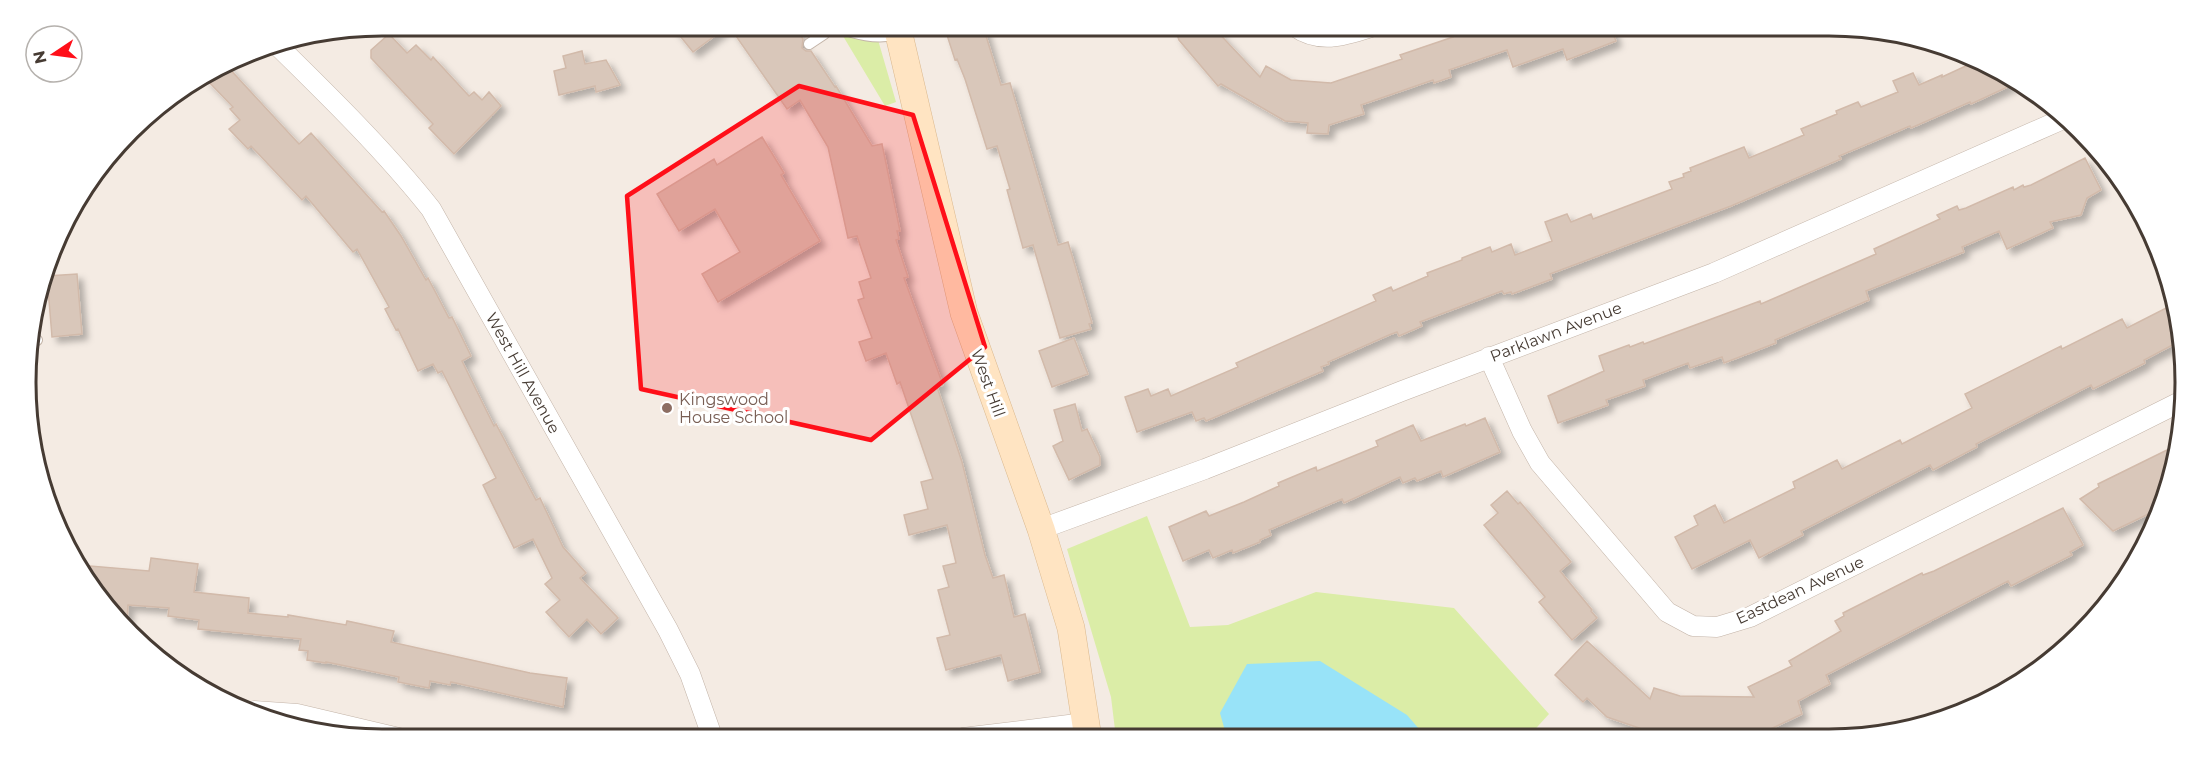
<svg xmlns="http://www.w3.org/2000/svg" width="2211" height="765" font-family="Montserrat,sans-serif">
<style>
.green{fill:#dbeda7}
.water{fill:#98e3f8}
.building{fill:#d9c7ba;stroke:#d2baaa;stroke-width:1.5;filter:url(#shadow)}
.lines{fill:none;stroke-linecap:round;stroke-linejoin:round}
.service-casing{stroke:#c3b4a8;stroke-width:12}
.minor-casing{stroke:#c3b4a8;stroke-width:21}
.secondary-casing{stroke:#dbb98f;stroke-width:28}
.service{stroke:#fff;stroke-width:10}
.minor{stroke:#fff;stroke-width:20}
.secondary{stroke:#ffe4c2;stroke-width:27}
.marked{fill:#ff0f19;fill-opacity:0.2;stroke:#ff0f19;stroke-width:4.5;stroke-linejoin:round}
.education-dot{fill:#8d6e63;stroke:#fff;stroke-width:2}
.labels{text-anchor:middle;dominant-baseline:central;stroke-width:6;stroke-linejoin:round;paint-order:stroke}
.street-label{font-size:16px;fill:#463b33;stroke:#fff}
.education-label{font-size:16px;fill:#785e54;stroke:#fff;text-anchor:start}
.rim{fill:none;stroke:#463b33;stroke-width:3}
</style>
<defs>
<filter id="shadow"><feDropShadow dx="5.5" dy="5.5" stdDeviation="3" flood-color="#0004"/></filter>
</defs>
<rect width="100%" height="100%" fill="#f4ebe3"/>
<path class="green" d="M837 26H874L896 102 885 106Z
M1147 516 1190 627 1228 625 1316 592 1454 608 1549 714 1528 737 1116 738 1111 697 1067 549Z"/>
<path class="water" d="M1320 661 1407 715 1426 737 1227 738 1220 713 1247 664Z"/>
<path class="building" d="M672 26H728L693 52Z
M729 26H794L803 39 802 48 806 51H811L835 87 836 86 872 146 882 144 900 231H897L899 239 896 240 908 277 904 278 943 385 937 387 962 462 985 555 993 578 1004 575 1014 617 1025 614 1040 672 1008 681 1001 655 946 670 937 638 950 635 938 590 949 587 943 566 956 563 947 525 909 535 904 515 928 509 921 482 933 479 900 382 897 384 886 353 866 361 859 342 872 338 858 300 864 298 859 282 871 278 857 236 848 238 828 147 800 100 787 109Z
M948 26H983L1001 85 1010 83 1058 245 1068 242 1092 323 1089 324 1091 329 1060 338 1033 245 1023 248 1007 190 1010 189 997 146 987 149 965 79 957 59 955 60 946 32 949 31Z
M1174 26H1212L1260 77 1266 66 1291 80 1331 83 1402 59 1400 55 1453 37 1451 33 1473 26H1610L1616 41 1567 60 1563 49 1513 67 1507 50 1449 70 1451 77 1434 83 1433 80 1361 105 1364 114 1329 125 1328 134 1307 133 1308 123 1285 121 1221 84 1218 86 1179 40Z
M389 34 407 53 416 45 431 60 433 57 469 96 474 92 482 100 489 92 501 106 454 154 429 128 433 124 371 58V50Z
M582 51 585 64 606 60 620 85 596 92 595 86 559 95 554 71 566 68 563 56Z
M1970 64H1974L2014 84 1971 104 1970 102 1911 128 1910 126 1839 156 1841 159 1731 206 1550 274 1552 279 1512 294 1511 292 1504 294 1502 291 1420 322 1422 326 1399 336 1397 332 1389 335 1328 362 1329 364 1321 367 1323 371 1206 421 1204 418 1196 421 1192 412 1137 432 1125 397 1148 389 1151 396 1168 389 1171 396 1238 367 1236 363 1376 301 1373 295 1391 287 1393 291 1428 276 1427 273 1462 260V258L1490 247 1492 252 1511 244 1515 255 1552 241 1545 222 1567 214 1571 222 1591 214 1593 219 1672 189 1669 182 1684 177 1683 174 1691 171 1690 168 1713 159 1744 147 1749 158 1804 135 1801 129 1837 114 1836 111 1858 102 1861 107 1898 92 1893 81 1913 73 1919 85 1942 75V77Z
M226 65 299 144 311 133 382 212 384 211 401 236 426 280 428 278 449 318 452 317 471 356 462 361 494 426 496 424 536 500 540 498 563 547 586 573 580 578 618 618 601 634 587 619 569 637 546 612 560 600 545 584 552 578 533 539 514 548 483 485 496 478 442 371 438 373 433 364 418 371 398 329 396 330 385 309 389 307 357 249 353 252 306 196 302 200 251 146 248 149 229 129 240 120 230 109 233 107 205 78Z
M762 137 784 173 781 175 820 241 718 302 702 274 740 252 715 209 679 231 657 194 714 159 717 165Z
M2085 158 2101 190 2087 198 2081 215 2050 222 2053 228 2007 249 1999 231 1962 247 1964 252 1866 291 1869 300 1775 340 1776 343 1724 363 1722 357 1690 368 1688 363 1643 380 1645 386 1606 400 1608 405 1558 423 1548 396 1604 371 1599 356 1629 345 1630 347 1643 342 1644 344 1760 301 1761 304 1876 254 1874 249 1940 219 1937 215 1957 206 1959 210 1966 208 2013 187 2014 190 2023 185 2024 187 2031 185Z
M77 274 82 334 52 337 47 276Z
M2172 305 2182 336V340L2144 360 2145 363 2093 389 2091 385 1976 444 1977 447 1933 470 1930 465 1801 531 1803 535 1759 558 1750 540 1692 569 1675 537 1698 525 1694 516 1715 505 1724 523 1795 488 1793 482 1837 460 1842 469 1900 440 1902 444 1972 408 1965 394 2061 346 2062 349 2122 319 2127 328Z
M1074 338 1088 374 1052 387 1039 351Z
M1075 404 1082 431 1087 429 1100 457V465L1069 480 1053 446 1063 441 1054 410Z
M1485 418 1500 452 1443 477 1441 471 1417 481 1415 478 1403 483 1400 477 1344 503 1342 499 1269 530 1271 535 1260 540V542L1233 553 1232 550 1213 558 1209 550 1183 561 1169 527 1206 511 1209 516 1244 502 1279 486 1278 483 1316 467 1317 471 1378 446 1376 441 1413 425 1421 441 1465 424 1466 426Z
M2175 446 2173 475 2159 509 2113 531 2080 499 2099 487 2098 484Z
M1507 491 1518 504 1520 502 1571 562 1560 571 1592 610 1591 611 1597 618 1572 640 1539 602 1545 597 1484 525 1498 513 1491 505Z
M2063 508 2083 545 2070 552 2072 555 2011 586 2008 581 1826 675 1830 684 1798 701 1802 714 1754 737H1665L1607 717 1587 698 1583 702 1555 675 1587 641 1650 699 1654 688 1680 696 1754 697 1748 687 1792 666 1789 661 1841 631 1835 621 1844 616 1843 613 1922 573 1923 575 1934 571Z
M151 558 198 564 194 592 249 598 248 613 288 617V615L346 625 347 621 394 631 391 642 530 673 567 678 563 707 451 682 450 685 430 681 429 688 398 682 399 677 326 662V663L307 660 308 651 299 650 301 639 198 629 199 620 168 616 169 608 128 605 127 622 86 581 79 565 149 571Z"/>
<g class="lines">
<defs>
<path id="service" d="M834 26C855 34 876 40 899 34
M809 44 824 34 829 26
M29 338 37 340"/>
<path id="minor" d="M1294 26C1320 45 1346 35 1374 26
M278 46C331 98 385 151 431 209L668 630 690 674 713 739
M1489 357 1522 431 1540 463 1667 612 1693 626 1717 627 1750 617 2178 403
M1041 529 1205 469 1402 391 1714 273 2063 119
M254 711 297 714 403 739
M963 738 1085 723"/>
<path id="secondary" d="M897 26 964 313 1041 529 1071 628 1088 738"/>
</defs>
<use href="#service" class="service-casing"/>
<use href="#minor" class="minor-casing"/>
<use href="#secondary" class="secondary-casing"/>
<use href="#service" class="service"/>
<use href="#minor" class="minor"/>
<use href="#secondary" class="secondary"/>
</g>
<path class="marked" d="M799 86 913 115 985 347 871 440 641 389 627 196Z"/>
<circle class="education-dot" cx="667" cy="408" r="6"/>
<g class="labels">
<g class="street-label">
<text transform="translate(1556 332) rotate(-21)">Parklawn Avenue</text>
<text transform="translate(523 373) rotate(61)">West Hill Avenue</text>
<text transform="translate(988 383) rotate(70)">West Hill</text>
<text transform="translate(1800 590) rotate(-25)">Eastdean Avenue</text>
</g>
<g class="education-label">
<text x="679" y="399">Kingswood<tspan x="679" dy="18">House School</tspan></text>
</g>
</g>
<path d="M0 0H2211V765H0ZM382 36H1829A346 346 0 0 1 2175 382V383A346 346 0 0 1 1829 729H382A346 346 0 0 1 36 383V382A346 346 0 0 1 382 36Z" fill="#fff" fill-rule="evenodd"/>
<path class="rim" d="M382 36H1829A346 346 0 0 1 2175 382V383A346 346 0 0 1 1829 729H382A346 346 0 0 1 36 383V382A346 346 0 0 1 382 36Z"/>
<g transform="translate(54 54) rotate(257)"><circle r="28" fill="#ffffff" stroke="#b5b1ad" stroke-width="1.5"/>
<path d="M0-4.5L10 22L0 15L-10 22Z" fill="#ff0f19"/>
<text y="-9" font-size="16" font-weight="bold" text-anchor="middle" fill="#463b33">N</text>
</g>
</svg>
